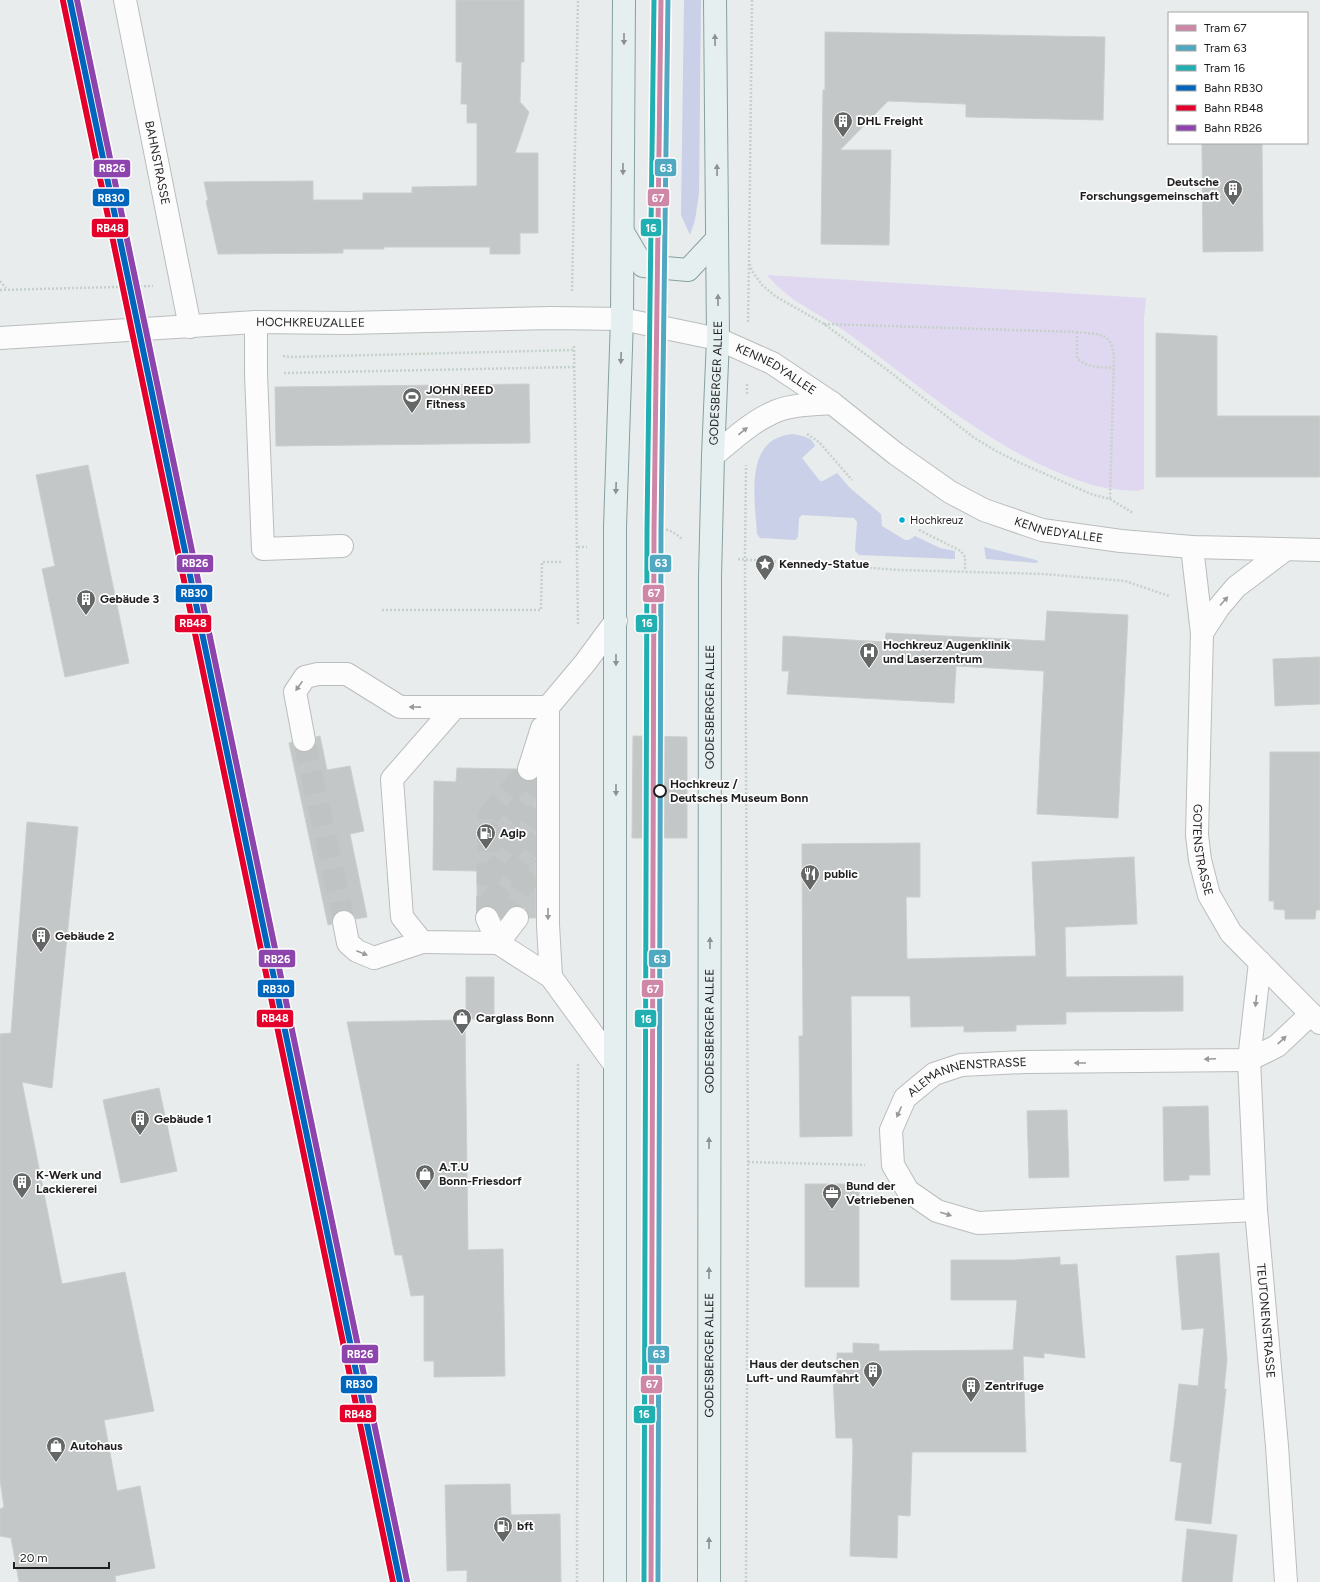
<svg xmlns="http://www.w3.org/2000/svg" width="1320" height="1582" font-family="Figtree,sans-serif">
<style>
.grass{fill:#cad0e7}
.park{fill:#e0d8f0}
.building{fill:#c3c7c7;stroke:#cacfce}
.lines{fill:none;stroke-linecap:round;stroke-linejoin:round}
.minor-tunnel{stroke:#c0c3c3;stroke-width:22;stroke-dasharray:22 11;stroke-linecap:butt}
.minor-casing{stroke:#bbbdbd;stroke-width:24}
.major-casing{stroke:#87a0a0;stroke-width:24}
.path{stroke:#c5d1ca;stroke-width:2.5;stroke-dasharray:2 2;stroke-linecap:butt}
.minor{stroke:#fcfcfc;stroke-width:22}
.major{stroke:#e6efef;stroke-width:22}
.rail-1-casing{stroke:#fff;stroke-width:9}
.rail-2-casing{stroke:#fff;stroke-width:9}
.rail-3-casing{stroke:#fff;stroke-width:9}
.rail-1{stroke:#0065bd;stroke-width:6}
.rail-2{stroke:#e4002b;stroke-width:6}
.rail-3{stroke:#8e44ad;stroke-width:6}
.tram-1-casing{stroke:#fff;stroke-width:8}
.tram-2-casing{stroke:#fff;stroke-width:8}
.tram-3-casing{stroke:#fff;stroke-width:8}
.tram-1{stroke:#cf87a7;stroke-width:5}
.tram-2{stroke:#50a8c1;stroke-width:5}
.tram-3{stroke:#21afb1;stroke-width:5}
.oneway{fill:#8c9191}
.oneway2{fill:#999}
.bus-dot{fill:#00a9ce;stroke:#fff;stroke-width:1.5}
.stop-dot{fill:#fff;stroke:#1f1f1f;stroke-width:2}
.labels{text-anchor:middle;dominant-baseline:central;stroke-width:3.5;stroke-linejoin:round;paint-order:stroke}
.bus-label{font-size:11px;fill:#1f1f1f;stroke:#fff;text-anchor:start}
.poi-label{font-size:12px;font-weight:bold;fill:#1f1f1f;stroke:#fff;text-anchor:start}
.street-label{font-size:12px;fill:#1f1f1f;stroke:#fff}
.stop-label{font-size:12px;font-weight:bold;fill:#1f1f1f;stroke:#fff;text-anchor:start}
.line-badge{stroke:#fff;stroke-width:1.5}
.badge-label{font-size:11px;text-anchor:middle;font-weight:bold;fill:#fff}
</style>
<rect width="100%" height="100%" fill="#e8ecec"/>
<path class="grass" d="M684 0H701L699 193 695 220 690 235 681 215Z
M793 434C802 436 813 437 815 446L802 458 820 481H823L837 473 850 488 881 514 882 526 905 540H909L915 536 940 548 955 551V559L859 555 855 551 857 522 854 518 802 515 799 518 798 537 795 540 760 538 757 534C755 499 743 438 793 434Z
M984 547 1036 560 1038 561 1037 563 986 559Z"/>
<path class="park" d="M767 275 1146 298 1144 318V489L1137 491C1121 490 1104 489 1089 484 997 454 929 393 853 337 826 316 789 303 767 275Z"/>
<path class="building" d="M456 0H524V62H521L520 102 529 112 515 153H538V233H520V254H490V247H384V249H343V253L218 254 206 201 208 200 204 182 313 181V200H363V193H412V187L477 186V123H467V104H461L462 62H456Z
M825 32 1105 37 1103 120 966 117V104L888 101 840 150H891L889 245 821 244 823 90H825Z
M1202 143H1262L1263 251 1203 252Z
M1156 333 1217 336V416H1320V477H1156Z
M529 384 530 443 276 446 275 387Z
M88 465 129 663 65 677 42 569 55 566 36 475Z
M1047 611 1128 615 1118 818 1037 814 1044 671 956 666 954 703 787 694 789 671H782L783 636 885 642 886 633 1045 641Z
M1320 657V704L1275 706 1273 659Z
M320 736 327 770 350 766 364 831 350 834 367 917 356 919 354 914 348 910H341L336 913 332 918V924L328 925 289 743 292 742 294 748 300 752H307L312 749 316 744V737Z
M633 736 687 737V838H632Z
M1270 752H1320V910H1316L1315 919H1285V910L1274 909V901H1269Z
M457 768 517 769 520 777 525 781 536 779V918H529L525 908 518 906 512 907 501 918 495 908 489 906 482 907 477 911V871L433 870 434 781 456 782Z
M27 822 78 827 52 1088 22 1082 62 1284 125 1272 154 1411 104 1420 117 1491 140 1486 155 1568 115 1576 116 1582H19L11 1538 0 1536V1509L4 1507 0 1480V1034L11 1033Z
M920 843V897H906L907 959 1036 956 1032 862 1134 857 1137 924 1065 927 1066 977 1183 976V1011L1066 1012V1024L1016 1025V1031L964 1032V1026L911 1027 910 996H851L852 1136 800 1137 799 1036H803L802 844Z
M466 977H494V1019H466Z
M465 1020 468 1250 503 1249 505 1376 434 1377V1361H424V1295L411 1296 402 1255H395L347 1022Z
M159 1088 177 1171 121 1183 103 1100Z
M1208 1106 1210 1175H1189V1180L1164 1181 1163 1107Z
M1067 1110 1069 1177 1029 1178 1027 1111Z
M805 1184H859V1287H805Z
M1219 1253 1227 1360 1224 1389H1226L1211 1524 1175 1520 1182 1463 1170 1461 1179 1384 1198 1386 1204 1328 1182 1330 1176 1256Z
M1060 1257V1265L1077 1264 1085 1358 1044 1353V1358L1023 1356 1026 1452H912L910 1516 898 1515 897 1558 850 1556 853 1446 852 1438H836L833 1377H837V1353H853V1343L879 1344V1351L1013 1350 1017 1300H951V1260H1014Z
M510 1484 511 1515 560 1514 561 1582H467V1570L447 1571 445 1485Z
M1187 1529 1237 1535 1232 1582H1182Z"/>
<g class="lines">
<path class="minor-tunnel" d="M304 740 344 922
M488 845 540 783
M488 878 539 812
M488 904 539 838
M487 918 489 815 529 769
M500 918 539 863"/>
<defs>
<g id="minor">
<path id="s1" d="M125 0 190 327"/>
<path d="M256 322V374L263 549 342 546"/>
<path id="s2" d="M0 338 256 322 347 323 551 318 622 319 718 339 772 363 832 403 896 454 950 492 984 510 1042 530 1121 541 1192 547 1320 550"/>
<path d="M713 456C731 441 750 423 772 413 790 404 813 405 832 403"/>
<path id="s3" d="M1192 547 1202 633 1197 835 1200 860 1209 895 1231 933 1320 1023"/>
<path d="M1202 633 1219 607 1236 587 1285 550"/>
<path d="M548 707V925L551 977"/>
<path d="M454 708 392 779 402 917 422 942 498 943 551 977 615 1065"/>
<path d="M304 740 295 692 305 677 318 674H347L400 707H548L585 663 616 621"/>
<path d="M529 769 542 728"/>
<path d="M487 918 498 943"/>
<path d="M344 922 348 943 357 951 374 958 422 942"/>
<path d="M498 943 517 918"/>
<path id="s4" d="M1260 962 1249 1060 1256 1210 1277 1446 1286 1582"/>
<path id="s5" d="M1256 1210 978 1223 937 1211 908 1191 893 1165 891 1130 905 1098 934 1074 961 1065 1025 1062 1249 1060 1277 1046 1311 1014"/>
</g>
<g id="major">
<path d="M623 232 643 266 688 270 717 239"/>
<path d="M615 1582V527L622 319 624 0"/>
<path id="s6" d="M709 1582 710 577 713 456 718 339 715 0"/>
</g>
</defs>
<use href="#minor" class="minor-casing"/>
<use href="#major" class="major-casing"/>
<path class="path" d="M752 0 749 262 752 271 762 285 775 296 824 324 890 372 973 437 996 451 1018 462 1091 494 1110 499 1133 513
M0 281 6 288
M0 290 153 286
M572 291 578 0
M748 322 749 262
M824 324 1077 332C1098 335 1112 331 1114 357L1110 499
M1077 332V358C1087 368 1100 367 1113 368
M574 346 578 625
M283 356 292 357 574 350
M284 373 574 367
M747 394V383
M807 434 819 442 852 480
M919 530 961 551 965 557V571
M643 534C660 526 669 527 683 540
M578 547H587
M738 559 900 570 1044 574 1125 581 1169 596
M382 610H541L542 562H562
M748 1162 865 1165
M577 1582 578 1062
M746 1582 748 1162 745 559 746 465"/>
<use href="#minor" class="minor"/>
<use href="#major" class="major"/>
<defs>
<path id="rail-1" d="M70 0 400 1582"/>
<path id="rail-2" d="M63 1 393 1582"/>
<path id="rail-3" d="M77 0 407 1581"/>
</defs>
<use href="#rail-1" class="rail-1-casing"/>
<use href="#rail-2" class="rail-2-casing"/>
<use href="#rail-3" class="rail-3-casing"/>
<use href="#rail-1" class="rail-1"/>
<use href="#rail-2" class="rail-2"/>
<use href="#rail-3" class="rail-3"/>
<defs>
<path id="tram-1" d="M651 1582 654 529 661 0"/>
<path id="tram-2" d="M658 1582 661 529 668 0"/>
<path id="tram-3" d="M644 1582 647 529 654 0"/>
</defs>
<use href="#tram-1" class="tram-1-casing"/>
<use href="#tram-2" class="tram-2-casing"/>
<use href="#tram-3" class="tram-3-casing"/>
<use href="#tram-1" class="tram-1"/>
<use href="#tram-2" class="tram-2"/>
<use href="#tram-3" class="tram-3"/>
</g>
<defs><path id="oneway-solid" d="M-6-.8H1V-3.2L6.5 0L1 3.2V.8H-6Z"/></defs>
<g class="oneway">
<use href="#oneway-solid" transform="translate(624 39) rotate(90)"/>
<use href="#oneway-solid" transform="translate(715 40) rotate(-91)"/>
<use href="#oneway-solid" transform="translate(623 169) rotate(90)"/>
<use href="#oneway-solid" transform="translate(717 170) rotate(-91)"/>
<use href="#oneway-solid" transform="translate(718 300) rotate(-90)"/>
<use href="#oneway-solid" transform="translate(621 358) rotate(92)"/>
<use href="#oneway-solid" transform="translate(616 488) rotate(92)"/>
<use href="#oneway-solid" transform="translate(616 660) rotate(90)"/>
<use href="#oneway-solid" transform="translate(616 790) rotate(90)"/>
<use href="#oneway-solid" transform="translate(710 943) rotate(-90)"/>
<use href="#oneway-solid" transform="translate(709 1143) rotate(-90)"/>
<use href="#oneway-solid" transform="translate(709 1273) rotate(-90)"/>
<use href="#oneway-solid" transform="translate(709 1543) rotate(-90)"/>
</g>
<g class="oneway2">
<use href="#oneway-solid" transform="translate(743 431) rotate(-39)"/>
<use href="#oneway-solid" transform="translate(1224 601) rotate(-48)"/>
<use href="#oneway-solid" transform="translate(299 686) rotate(125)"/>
<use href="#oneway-solid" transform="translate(415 707) rotate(-179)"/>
<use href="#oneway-solid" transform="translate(548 914) rotate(90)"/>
<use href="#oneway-solid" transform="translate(362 953) rotate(22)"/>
<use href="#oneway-solid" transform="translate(1256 1001) rotate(96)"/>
<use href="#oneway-solid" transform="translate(1282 1040) rotate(-43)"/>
<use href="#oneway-solid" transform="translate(1210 1059) rotate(178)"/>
<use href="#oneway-solid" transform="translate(1080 1063) rotate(-180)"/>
<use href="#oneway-solid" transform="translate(899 1112) rotate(114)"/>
<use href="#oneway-solid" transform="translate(946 1214) rotate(17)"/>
</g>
<defs>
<symbol id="building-pin" viewBox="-11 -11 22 30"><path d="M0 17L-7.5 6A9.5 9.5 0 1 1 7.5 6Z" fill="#656767" stroke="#fff"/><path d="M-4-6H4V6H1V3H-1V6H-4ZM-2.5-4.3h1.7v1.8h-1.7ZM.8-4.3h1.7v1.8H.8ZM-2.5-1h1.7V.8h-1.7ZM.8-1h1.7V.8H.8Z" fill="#fff"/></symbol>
<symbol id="stadium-pin" viewBox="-11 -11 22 30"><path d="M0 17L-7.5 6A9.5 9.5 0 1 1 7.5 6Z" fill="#656767" stroke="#fff"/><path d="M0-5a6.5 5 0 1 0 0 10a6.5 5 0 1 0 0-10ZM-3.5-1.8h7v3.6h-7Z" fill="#fff"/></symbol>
<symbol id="sight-pin" viewBox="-11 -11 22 30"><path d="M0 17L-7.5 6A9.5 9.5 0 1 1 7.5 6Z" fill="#656767" stroke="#fff"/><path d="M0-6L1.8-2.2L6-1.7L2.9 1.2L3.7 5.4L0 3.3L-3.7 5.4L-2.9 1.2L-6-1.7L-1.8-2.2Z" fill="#fff"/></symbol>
<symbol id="hospital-pin" viewBox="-11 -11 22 30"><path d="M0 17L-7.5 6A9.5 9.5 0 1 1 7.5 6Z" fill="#656767" stroke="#fff"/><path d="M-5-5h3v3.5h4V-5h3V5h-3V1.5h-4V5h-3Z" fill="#fff"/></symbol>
<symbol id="fuel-pin" viewBox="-11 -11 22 30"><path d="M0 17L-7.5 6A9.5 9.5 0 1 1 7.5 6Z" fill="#656767" stroke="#fff"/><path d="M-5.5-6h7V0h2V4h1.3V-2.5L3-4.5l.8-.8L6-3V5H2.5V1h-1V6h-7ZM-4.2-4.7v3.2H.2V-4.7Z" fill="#fff"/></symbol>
<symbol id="restaurant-pin" viewBox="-11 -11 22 30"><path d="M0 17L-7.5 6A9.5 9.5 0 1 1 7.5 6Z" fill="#656767" stroke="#fff"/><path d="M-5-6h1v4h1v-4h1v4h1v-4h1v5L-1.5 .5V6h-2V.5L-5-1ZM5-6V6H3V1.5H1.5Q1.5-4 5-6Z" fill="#fff"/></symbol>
<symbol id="shop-pin" viewBox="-11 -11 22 30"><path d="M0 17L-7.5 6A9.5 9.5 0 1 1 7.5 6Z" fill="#656767" stroke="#fff"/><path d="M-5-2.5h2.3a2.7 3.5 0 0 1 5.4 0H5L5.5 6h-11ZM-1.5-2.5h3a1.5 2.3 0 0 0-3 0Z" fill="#fff"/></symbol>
<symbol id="office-pin" viewBox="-11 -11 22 30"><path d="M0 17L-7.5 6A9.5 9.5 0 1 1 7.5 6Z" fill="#656767" stroke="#fff"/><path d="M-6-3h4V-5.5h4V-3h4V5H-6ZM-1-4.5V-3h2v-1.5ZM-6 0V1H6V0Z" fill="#fff"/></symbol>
</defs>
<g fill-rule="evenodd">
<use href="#building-pin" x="832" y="110" width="22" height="30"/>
<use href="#building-pin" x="1222" y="178" width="22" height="30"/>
<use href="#stadium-pin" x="401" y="386" width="22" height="30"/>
<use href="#sight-pin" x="754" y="553" width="22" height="30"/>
<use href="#building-pin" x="75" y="588" width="22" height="30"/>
<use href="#hospital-pin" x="858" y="641" width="22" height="30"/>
<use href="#fuel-pin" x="475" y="822" width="22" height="30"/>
<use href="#restaurant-pin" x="799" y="863" width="22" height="30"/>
<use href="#building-pin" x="30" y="925" width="22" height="30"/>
<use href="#shop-pin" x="451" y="1007" width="22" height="30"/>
<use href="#building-pin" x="129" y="1108" width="22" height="30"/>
<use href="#shop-pin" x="414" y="1163" width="22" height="30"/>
<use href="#building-pin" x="11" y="1171" width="22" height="30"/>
<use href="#office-pin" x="821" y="1182" width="22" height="30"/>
<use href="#building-pin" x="862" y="1360" width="22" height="30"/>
<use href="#building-pin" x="960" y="1375" width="22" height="30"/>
<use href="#shop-pin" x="45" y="1435" width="22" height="30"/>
<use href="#fuel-pin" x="492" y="1515" width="22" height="30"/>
</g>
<circle class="bus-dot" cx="902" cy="520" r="3.5"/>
<circle class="stop-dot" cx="660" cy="791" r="6"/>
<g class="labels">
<g class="bus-label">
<text x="910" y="520">Hochkreuz</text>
</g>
<g class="poi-label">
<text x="857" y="121">DHL Freight</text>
<text x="1219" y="182" text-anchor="end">Deutsche<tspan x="1219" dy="14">Forschungsgemeinschaft</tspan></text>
<text x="426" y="390">JOHN REED<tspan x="426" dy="14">Fitness</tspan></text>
<text x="779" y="564">Kennedy-Statue</text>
<text x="100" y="599">Gebäude 3</text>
<text x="883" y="645">Hochkreuz Augenklinik<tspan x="883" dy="14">und Laserzentrum</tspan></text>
<text x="500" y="833">Agip</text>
<text x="824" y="874">public</text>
<text x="55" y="936">Gebäude 2</text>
<text x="476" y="1018">Carglass Bonn</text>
<text x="154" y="1119">Gebäude 1</text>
<text x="439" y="1167">A.T.U<tspan x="439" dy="14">Bonn-Friesdorf</tspan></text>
<text x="36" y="1175">K-Werk und<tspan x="36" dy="14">Lackiererei</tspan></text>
<text x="846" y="1186">Bund der<tspan x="846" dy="14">Vetriebenen</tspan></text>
<text x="859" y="1364" text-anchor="end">Haus der deutschen<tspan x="859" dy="14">Luft- und Raumfahrt</tspan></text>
<text x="985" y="1386">Zentrifuge</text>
<text x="70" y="1446">Autohaus</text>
<text x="517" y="1526">bft</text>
</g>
<g class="street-label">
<text stroke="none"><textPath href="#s1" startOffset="166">BAHNSTRASSE</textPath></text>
<text stroke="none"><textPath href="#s2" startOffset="311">HOCHKREUZALLEE</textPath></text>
<text stroke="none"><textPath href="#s2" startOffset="786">KENNEDYALLEE</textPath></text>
<text stroke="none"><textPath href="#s6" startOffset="1199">GODESBERGER ALLEE</textPath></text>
<text stroke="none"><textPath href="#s2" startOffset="1116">KENNEDYALLEE</textPath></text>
<text stroke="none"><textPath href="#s6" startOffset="875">GODESBERGER ALLEE</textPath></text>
<text stroke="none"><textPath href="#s3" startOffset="304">GOTENSTRASSE</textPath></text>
<text stroke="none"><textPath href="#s6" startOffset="551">GODESBERGER ALLEE</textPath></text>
<text stroke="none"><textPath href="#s5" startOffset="525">ALEMANNENSTRASSE</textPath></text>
<text stroke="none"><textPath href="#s4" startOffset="360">TEUTONENSTRASSE</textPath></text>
<text stroke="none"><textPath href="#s6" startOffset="227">GODESBERGER ALLEE</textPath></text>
</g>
<g class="stop-label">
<text x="670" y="784">Hochkreuz /<tspan x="670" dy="14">Deutsches Museum Bonn</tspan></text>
</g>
</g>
<g class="line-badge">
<rect x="654" y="158" width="23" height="19" rx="4" fill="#50a8c1"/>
<rect x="93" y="159" width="38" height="19" rx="4" fill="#8e44ad"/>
<rect x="647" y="188" width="23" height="19" rx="4" fill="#cf87a7"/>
<rect x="92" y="188" width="38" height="19" rx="4" fill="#0065bd"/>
<rect x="640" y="218" width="22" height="19" rx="4" fill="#21afb1"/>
<rect x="91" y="218" width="38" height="20" rx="4" fill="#e4002b"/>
<rect x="649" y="554" width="23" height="19" rx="4" fill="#50a8c1"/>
<rect x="176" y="554" width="38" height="19" rx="4" fill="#8e44ad"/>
<rect x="642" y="584" width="23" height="19" rx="4" fill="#cf87a7"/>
<rect x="175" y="584" width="38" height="19" rx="4" fill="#0065bd"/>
<rect x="635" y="614" width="23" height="19" rx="4" fill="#21afb1"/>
<rect x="174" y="614" width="38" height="19" rx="4" fill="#e4002b"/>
<rect x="648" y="949" width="23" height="19" rx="4" fill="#50a8c1"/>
<rect x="258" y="949" width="38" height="19" rx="4" fill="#8e44ad"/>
<rect x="641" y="979" width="23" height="19" rx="4" fill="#cf87a7"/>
<rect x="257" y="979" width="38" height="19" rx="4" fill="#0065bd"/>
<rect x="256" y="1009" width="38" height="19" rx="4" fill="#e4002b"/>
<rect x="634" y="1009" width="23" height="19" rx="4" fill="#21afb1"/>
<rect x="341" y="1344" width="38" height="20" rx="4" fill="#8e44ad"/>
<rect x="647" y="1345" width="23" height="19" rx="4" fill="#50a8c1"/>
<rect x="640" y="1375" width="23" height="19" rx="4" fill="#cf87a7"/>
<rect x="340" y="1375" width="38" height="19" rx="4" fill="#0065bd"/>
<rect x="339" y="1404" width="38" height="19" rx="4" fill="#e4002b"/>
<rect x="633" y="1405" width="23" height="19" rx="4" fill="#21afb1"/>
</g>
<g class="badge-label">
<text x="666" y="172">63</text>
<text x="112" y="172">RB26</text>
<text x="658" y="202">67</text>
<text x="111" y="202">RB30</text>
<text x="651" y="232">16</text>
<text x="110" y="232">RB48</text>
<text x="661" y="567">63</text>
<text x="195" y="567">RB26</text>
<text x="654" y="597">67</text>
<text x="194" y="597">RB30</text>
<text x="647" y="627">16</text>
<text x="193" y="627">RB48</text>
<text x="660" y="963">63</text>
<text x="277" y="963">RB26</text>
<text x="653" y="993">67</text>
<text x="276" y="993">RB30</text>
<text x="275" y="1022">RB48</text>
<text x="646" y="1023">16</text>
<text x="360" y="1358">RB26</text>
<text x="659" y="1358">63</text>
<text x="652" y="1388">67</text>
<text x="359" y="1388">RB30</text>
<text x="358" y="1418">RB48</text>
<text x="644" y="1418">16</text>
</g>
<rect x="1168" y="12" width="140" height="132" fill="#ffffff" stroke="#a5a5a5"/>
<rect x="1176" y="25" width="20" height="6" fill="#cf87a7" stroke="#a5a5a5"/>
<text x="1204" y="32" font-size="12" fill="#1f1f1f">Tram 67</text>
<rect x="1176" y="45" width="20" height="6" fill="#50a8c1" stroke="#a5a5a5"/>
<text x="1204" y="52" font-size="12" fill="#1f1f1f">Tram 63</text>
<rect x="1176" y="65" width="20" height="6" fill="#21afb1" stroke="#a5a5a5"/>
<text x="1204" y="72" font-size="12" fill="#1f1f1f">Tram 16</text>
<rect x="1176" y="85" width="20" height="6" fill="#0065bd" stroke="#a5a5a5"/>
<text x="1204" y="92" font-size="12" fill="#1f1f1f">Bahn RB30</text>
<rect x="1176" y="105" width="20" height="6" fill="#e4002b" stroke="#a5a5a5"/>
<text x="1204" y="112" font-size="12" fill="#1f1f1f">Bahn RB48</text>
<rect x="1176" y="125" width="20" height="6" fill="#8e44ad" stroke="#a5a5a5"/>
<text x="1204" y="132" font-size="12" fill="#1f1f1f">Bahn RB26</text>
<path d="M14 1562v6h95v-6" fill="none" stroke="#1f1f1f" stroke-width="2"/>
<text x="20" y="1562" font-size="12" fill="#1f1f1f" stroke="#ffffff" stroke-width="3" paint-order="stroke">20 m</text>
</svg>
